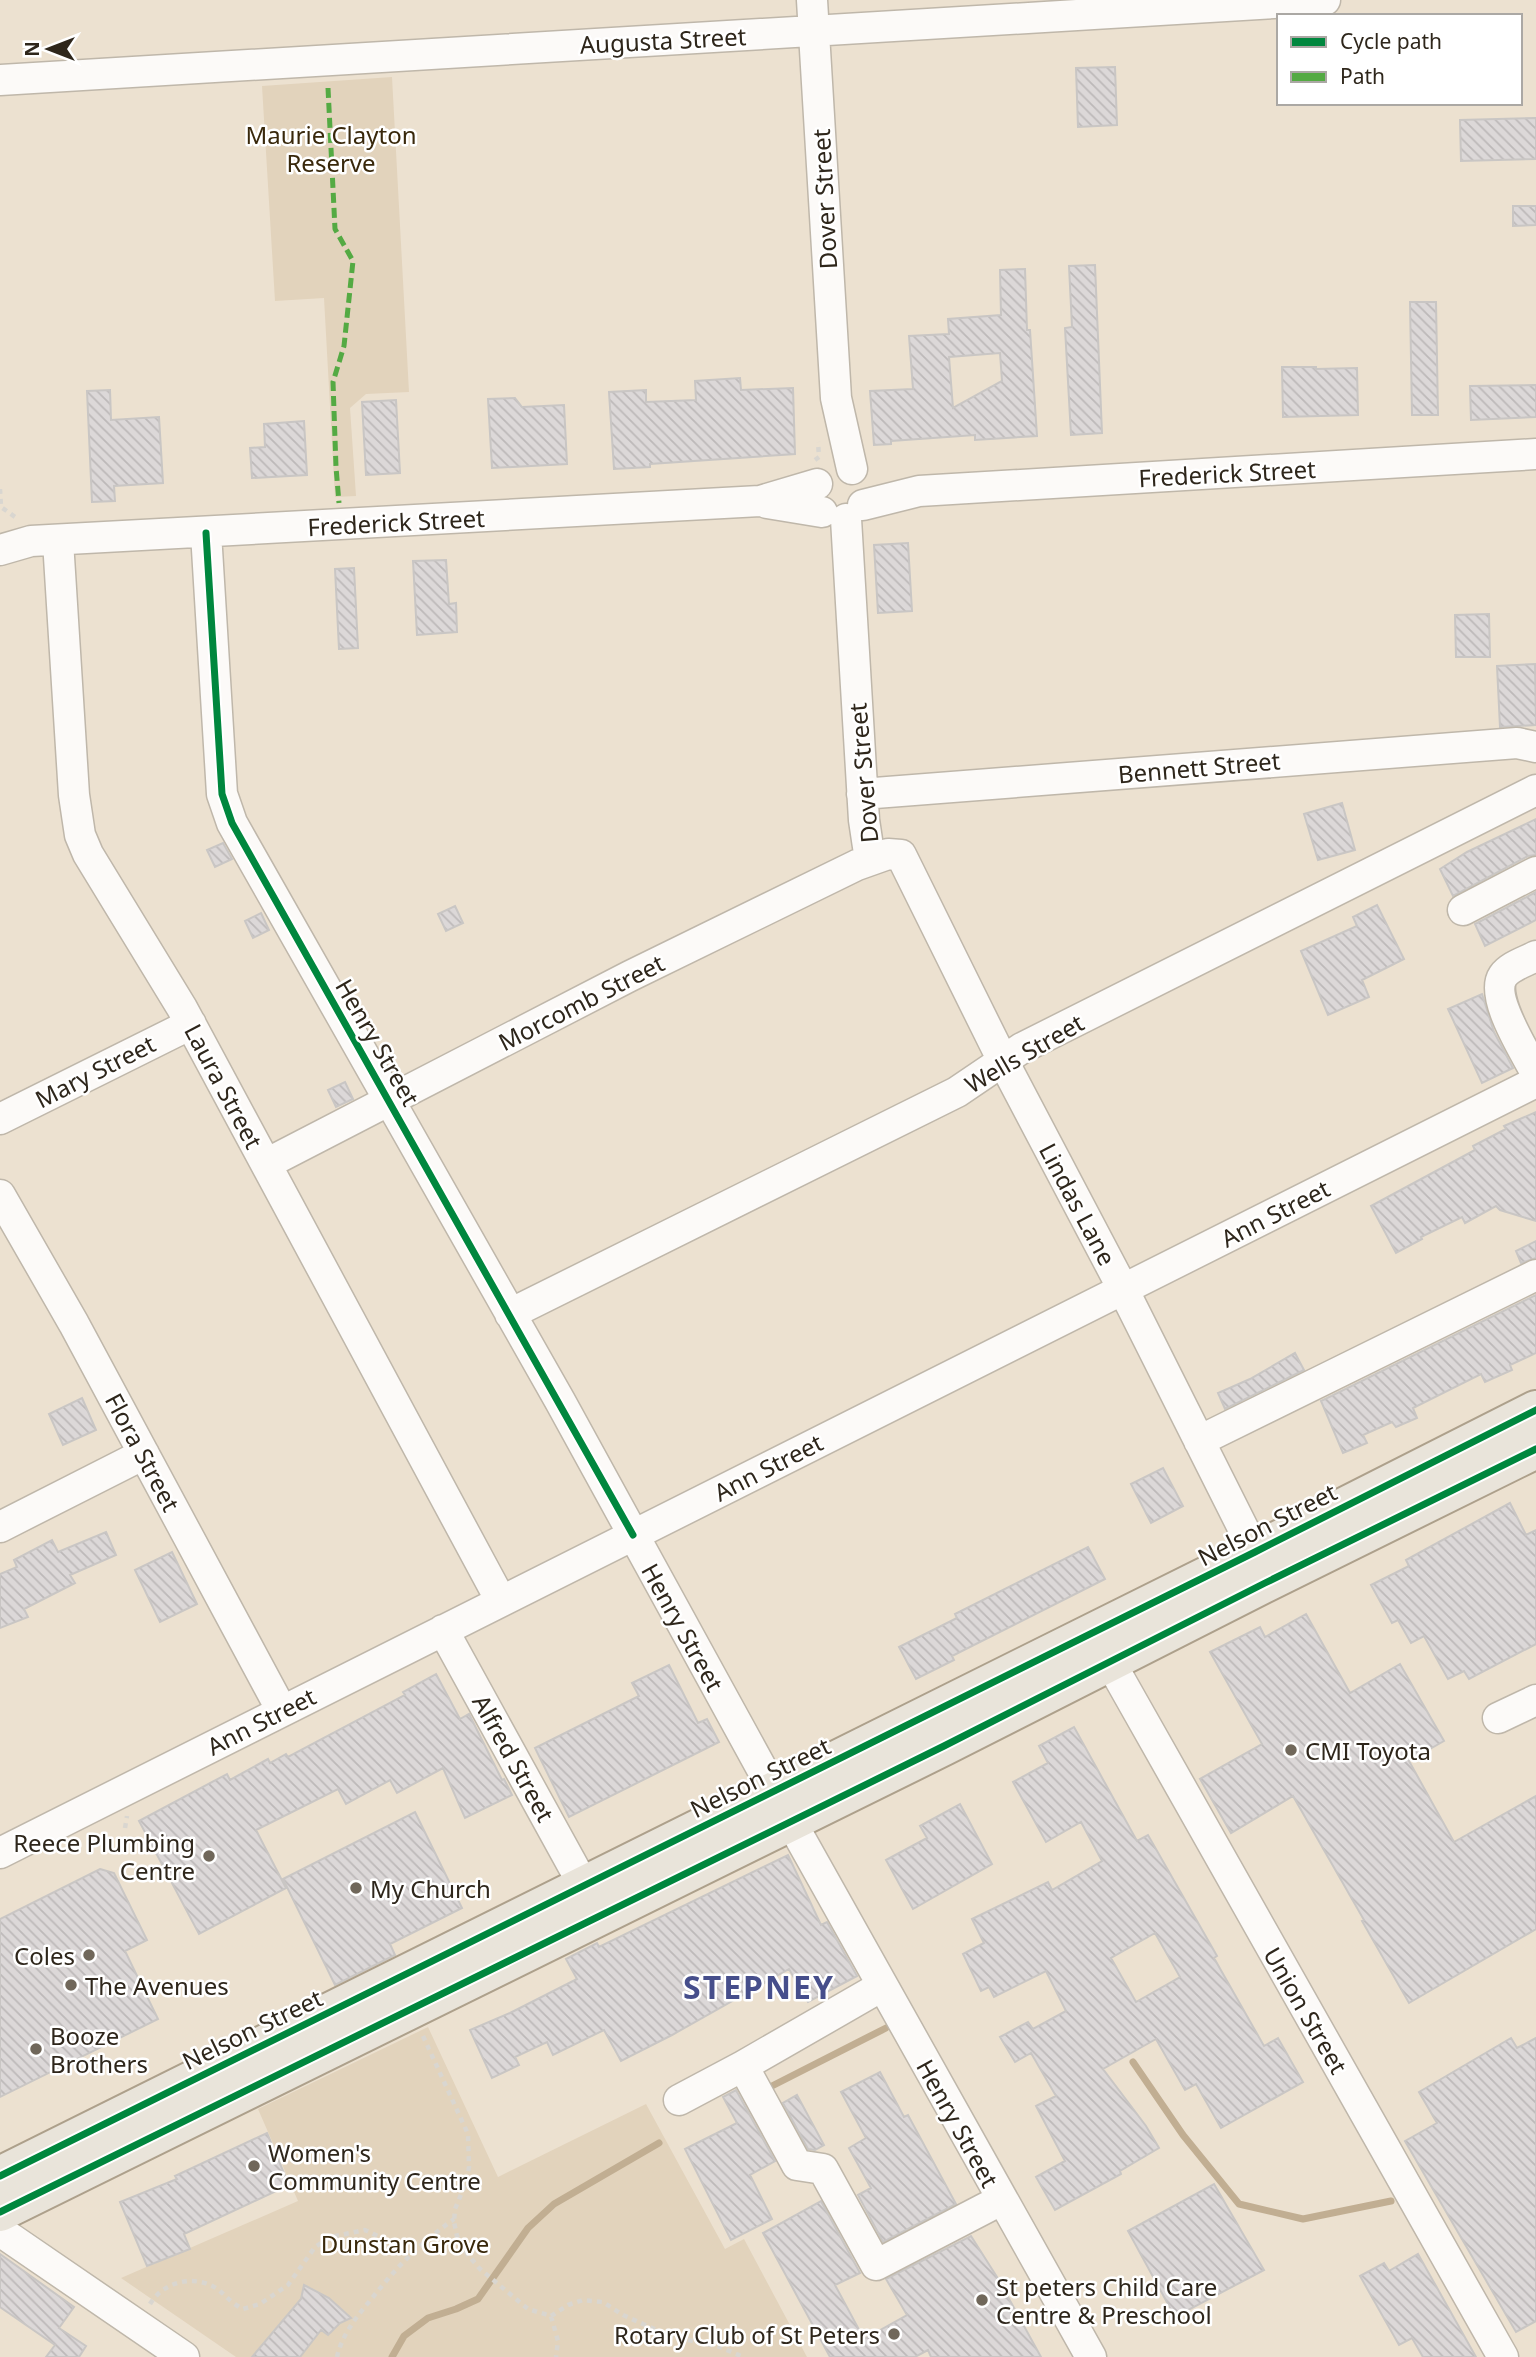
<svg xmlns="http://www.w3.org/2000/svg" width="1536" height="2357" font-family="'Noto Sans',sans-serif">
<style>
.green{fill:#e2d3bc}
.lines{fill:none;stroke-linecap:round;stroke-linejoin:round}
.stream{stroke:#c1ae92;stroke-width:7}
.building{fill:url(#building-back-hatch);stroke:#c9c6c4;stroke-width:2;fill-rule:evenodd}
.minor-casing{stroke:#bfb7aa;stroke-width:33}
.major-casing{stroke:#ada08b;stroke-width:42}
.path{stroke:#d9d6d0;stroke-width:4.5;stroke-dasharray:5 5;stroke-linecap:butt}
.minor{stroke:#fcfaf8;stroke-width:30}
.major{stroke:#e9e4da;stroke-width:38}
.quiet{stroke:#54aa43;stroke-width:5;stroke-dasharray:10 5;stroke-linecap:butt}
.cycleway-casing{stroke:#fff;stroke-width:11}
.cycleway{stroke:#00873e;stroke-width:7}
.poi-dot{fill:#70675a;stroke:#fff;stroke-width:2.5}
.labels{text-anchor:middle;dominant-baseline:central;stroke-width:5;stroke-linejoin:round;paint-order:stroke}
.street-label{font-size:24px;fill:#2e261b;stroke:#fff}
.park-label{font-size:24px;fill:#39280b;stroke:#fff}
.poi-label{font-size:24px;fill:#2e261b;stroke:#fff;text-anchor:start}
.district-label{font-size:32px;font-weight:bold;letter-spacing:2px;fill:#464e8b;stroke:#fff}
</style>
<defs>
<pattern id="building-back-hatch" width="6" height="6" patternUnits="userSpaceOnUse" patternTransform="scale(1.75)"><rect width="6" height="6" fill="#dcd8d8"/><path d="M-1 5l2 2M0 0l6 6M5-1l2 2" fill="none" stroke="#bdb9b9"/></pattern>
</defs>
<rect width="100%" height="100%" fill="#ece1d0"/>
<path class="green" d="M392 77 409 392 366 394 350 408 356 496 335 497 324 298 275 301 262 86Z
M428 2027 498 2177 646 2104 725 2249 744 2239 807 2357H236L121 2278 298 2201 258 2109Z"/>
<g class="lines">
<path class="stream" d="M1133 2062 1183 2135 1239 2204 1303 2219 1391 2201
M768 2088 886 2028
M392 2357 404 2336 428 2318 456 2309 478 2299 528 2228 554 2204 659 2143"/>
</g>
<path class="building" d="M1115 67 1117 125 1078 127 1076 68Z
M1536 118V159L1461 161 1460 120Z
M1513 206H1536V225L1513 226Z
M1095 265 1102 433 1071 435 1065 328 1072 327 1069 266Z
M1025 269 1027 330H1030L1037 436 975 440V435L891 441V444L874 445 870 391 913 389 909 336 949 334 948 319 1001 315 1000 270ZM1000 353 1002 381 953 408 949 357Z
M1410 302H1436L1438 415H1412Z
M1282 367H1316V369L1357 368 1358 415 1283 417Z
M740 378 741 390 793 388 795 454 650 464V467L614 469 609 392 646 390V402L696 400 695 381Z
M1536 385V417L1471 420 1470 386Z
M110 390 111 420 159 417 163 483 114 486 115 501 92 502 87 391Z
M515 398 522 407 564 405 567 464 492 468 488 399Z
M396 400 400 473 366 475 362 402Z
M304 421 307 475 252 478 250 448 265 447 264 424Z
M908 543 912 611 878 613 874 545Z
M446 560 449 604 456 603 457 632 417 635 413 561Z
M354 568 358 648 339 649 335 569Z
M1489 614 1490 657H1456L1455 615Z
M1535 664 1536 725 1500 727 1497 666Z
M1342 803 1355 850 1318 860 1304 814Z
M1536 819V855L1528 856 1453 896 1440 869 1467 852Z
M223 843 232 859 215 867 207 850Z
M1536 892V920L1485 946 1475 924Z
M1377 905 1404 959 1362 980 1369 997 1328 1015 1301 951 1357 926 1353 917Z
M455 906 463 923 446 931 438 914Z
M261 913 269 930 253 938 245 921Z
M1482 994 1494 1032 1513 1068 1482 1083 1448 1009Z
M345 1082 353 1099 336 1107 328 1090Z
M1536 1112V1221L1500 1210 1496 1206 1465 1223 1462 1217 1421 1237 1422 1239 1396 1253 1371 1206 1475 1150 1473 1146 1506 1129 1504 1126Z
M1536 1241V1258L1521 1263 1516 1251Z
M1536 1295V1353L1510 1365 1512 1370 1485 1382 1481 1374 1413 1408 1417 1418 1396 1427 1392 1422 1363 1435 1367 1443 1343 1453 1321 1401Z
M1295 1353 1304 1370 1225 1409 1218 1393 1250 1379Z
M82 1398 96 1430 63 1445 49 1414Z
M1163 1468 1183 1506 1151 1523 1131 1484Z
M1510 1503 1526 1535 1536 1530V1644L1469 1679 1464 1671 1448 1679 1424 1636 1411 1643 1398 1620 1392 1623 1371 1585 1409 1566 1406 1560Z
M106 1532 116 1555 70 1575 75 1583 24 1609 28 1617 0 1628V1574L17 1567 14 1560 52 1540 58 1552Z
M1088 1547 1105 1579 952 1656 954 1660 916 1679 899 1647 957 1618 955 1614Z
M172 1552 197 1604 160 1622 135 1570Z
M1306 1614 1350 1693 1400 1664 1444 1741 1409 1761 1454 1842 1536 1796V1929L1409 2003 1362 1921 1364 1920 1293 1796 1231 1833 1200 1779 1262 1744 1210 1652 1260 1627 1265 1637Z
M669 1665 698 1723 707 1719 719 1742 569 1817 535 1748 639 1696 632 1683Z
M436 1674 460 1719 469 1714 502 1780 504 1779 512 1795 465 1818 443 1768 397 1793 390 1780 346 1804 338 1789 256 1830 286 1888 199 1934 139 1821 227 1774 230 1780 268 1759 270 1763 286 1754 288 1757 405 1695 403 1692Z
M1074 1727 1137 1841 1148 1835 1217 1956 1214 1958 1264 2046 1278 2038 1303 2082 1221 2128 1196 2084 1185 2090 1156 2039 1103 2069 1146 2126 1159 2148 1120 2171 1121 2174 1055 2210 1036 2177 1065 2161 1036 2106 1056 2096 1031 2053 1015 2062 1000 2037 1028 2022 1033 2029 1066 2011 1046 1971 994 1997 989 1987 981 1991 963 1954 984 1943 972 1919 1048 1882 1052 1890 1102 1861 1081 1822 1046 1842 1013 1782 1048 1763 1039 1746ZM1155 1933 1180 1977 1136 2002 1111 1958Z
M960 1804 992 1864 913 1909 886 1860 927 1838 920 1826Z
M415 1812 462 1908 390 1944 395 1955 335 1985 283 1879Z
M788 1855 821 1925 827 1922 857 1976 808 2002 789 1969 672 2035 621 2061 604 2030 553 2055 547 2042 515 2057 519 2065 492 2078 470 2030 510 2013 577 1979 566 1959 597 1943 599 1947Z
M100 1869 114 1873 147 1940 125 1951 158 2019 0 2097V1919Z
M1511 2038 1517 2048 1536 2038V2321L1516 2332 1405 2141 1437 2123 1419 2092Z
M880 2072 904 2117 908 2115 956 2204 883 2242 858 2195 871 2188 849 2148 866 2138 841 2092Z
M736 2090 775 2161 750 2175 772 2219 731 2240 685 2149 737 2123 723 2097Z
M797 2095 824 2145 815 2150 808 2149 783 2103Z
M267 2133 289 2185 184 2234 190 2249 147 2266 120 2202 177 2179 175 2176Z
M1214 2184 1264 2270 1175 2317 1128 2231Z
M821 2201 860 2273 835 2285 864 2339 907 2315 886 2279 971 2236 997 2277 1041 2357H931L928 2350 915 2357H830L763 2233Z
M0 2254 74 2307 59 2328 86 2346 79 2357H46L55 2345 0 2307Z
M1418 2254 1476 2357H1423L1412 2338 1399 2345 1360 2276 1384 2263 1389 2271Z
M304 2285 329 2298 351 2318 340 2323 328 2335 321 2330 300 2357H252L301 2299Z"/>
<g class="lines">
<defs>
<path id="minor" d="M812 0 836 398 852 469
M0 80 1325 0
M767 503 822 512
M863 505 919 491 1536 454
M846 519 864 820 870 860
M206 533 222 794 232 823 560 1401 791 1822 1091 2357
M58 541 74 795 80 835 88 854 182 1008 501 1601
M0 550 31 541 760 501 817 484
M862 794 1517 743 1536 747
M1463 910 1536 872
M1536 956C1525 962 1510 966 1503 976 1489 996 1526 1054 1536 1073
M0 1119 191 1024
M266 1164 630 976 857 865 888 854 901 855 1003 1061 1123 1289 1255 1552
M0 1195 74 1324 282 1711
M510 1314 957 1092 1022 1048 1536 790
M1199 1441 1536 1275
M0 1527 144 1454
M443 1630 584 1886
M1110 1662 1503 2357
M1498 1718 1536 1700
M0 1853 1536 1082
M743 2066 882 1986
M679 2100 743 2066 797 2165 823 2169 876 2265 1001 2200
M0 2231 184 2357"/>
<path id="major" d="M0 2176 1255 1552 1536 1410
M0 2212 944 1746 1265 1583 1536 1449"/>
</defs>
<use href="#minor" class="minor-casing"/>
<use href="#major" class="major-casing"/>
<path class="path" d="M815 460 819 457 818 442
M0 489 1 507 18 519
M125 1828 127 1816
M423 2036 468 2134 469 2167 467 2180 455 2209 454 2222 457 2236 468 2255 480 2269 528 2309 551 2316 558 2341 556 2357
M150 2304C163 2282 193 2274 216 2288 226 2295 229 2302 243 2309L260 2304 288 2285 315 2247 330 2237 365 2230 412 2252
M551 2316 568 2305 583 2300 603 2302 623 2315 670 2336 720 2347 743 2357
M337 2357C342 2334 358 2315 373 2297 399 2264 420 2244 454 2219"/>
<use href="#minor" class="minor"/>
<use href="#major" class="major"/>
<path class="quiet" d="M328 88 335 229 353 261 344 346 333 382 336 467 339 503"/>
<defs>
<path id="cycleway" d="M206 533 222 794 232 823 633 1535
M0 2176 1255 1552 1536 1410
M0 2212 944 1746 1265 1583 1536 1449"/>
</defs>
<use href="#cycleway" class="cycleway-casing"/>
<use href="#cycleway" class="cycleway"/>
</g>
<g class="poi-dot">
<circle cx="1291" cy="1750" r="7"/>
<circle cx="209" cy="1856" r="7"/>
<circle cx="356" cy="1888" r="7"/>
<circle cx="89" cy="1955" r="7"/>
<circle cx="71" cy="1985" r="7"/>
<circle cx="36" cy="2049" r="7"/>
<circle cx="254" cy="2166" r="7"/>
<circle cx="982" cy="2300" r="7"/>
<circle cx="894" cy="2334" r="7"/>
</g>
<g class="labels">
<g class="street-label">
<text transform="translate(663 40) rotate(-3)">Augusta Street</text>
<text transform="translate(824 199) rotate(-93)">Dover Street</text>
<text transform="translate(1227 473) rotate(-3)">Frederick Street</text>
<text transform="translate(396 522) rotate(-3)">Frederick Street</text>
<text transform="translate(1199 767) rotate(-5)">Bennett Street</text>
<text transform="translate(863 773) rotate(-95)">Dover Street</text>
<text transform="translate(581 1002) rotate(-27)">Morcomb Street</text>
<text transform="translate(378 1042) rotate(60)">Henry Street</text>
<text transform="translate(1024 1053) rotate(-30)">Wells Street</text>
<text transform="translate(95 1071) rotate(-27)">Mary Street</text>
<text transform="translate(224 1086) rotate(62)">Laura Street</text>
<text transform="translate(1078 1204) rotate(62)">Lindas Lane</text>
<text transform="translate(1275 1213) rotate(-27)">Ann Street</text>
<text transform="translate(143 1452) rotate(62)">Flora Street</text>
<text transform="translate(768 1467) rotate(-27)">Ann Street</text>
<text transform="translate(1267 1524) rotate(-27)">Nelson Street</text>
<text transform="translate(683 1627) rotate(61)">Henry Street</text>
<text transform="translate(261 1721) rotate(-27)">Ann Street</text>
<text transform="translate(514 1758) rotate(61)">Alfred Street</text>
<text transform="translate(760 1777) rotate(-26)">Nelson Street</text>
<text transform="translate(1306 2010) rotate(60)">Union Street</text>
<text transform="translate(252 2029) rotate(-26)">Nelson Street</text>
<text transform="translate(958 2123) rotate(61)">Henry Street</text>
</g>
<g class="park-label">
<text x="331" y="134">Maurie Clayton<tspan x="331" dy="28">Reserve</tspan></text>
<text x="405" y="2243">Dunstan Grove</text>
</g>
<g class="poi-label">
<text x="1305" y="1750">CMI Toyota</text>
<text x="195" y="1842" text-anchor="end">Reece Plumbing<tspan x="195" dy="28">Centre</tspan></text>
<text x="370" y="1888">My Church</text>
<text x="75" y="1955" text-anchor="end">Coles</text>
<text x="85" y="1985">The Avenues</text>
<text x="50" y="2035">Booze<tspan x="50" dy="28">Brothers</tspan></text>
<text x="268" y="2152">Women's<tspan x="268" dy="28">Community Centre</tspan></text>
<text x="996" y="2286">St peters Child Care<tspan x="996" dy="28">Centre &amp; Preschool</tspan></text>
<text x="880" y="2334" text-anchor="end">Rotary Club of St Peters</text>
</g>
<g class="district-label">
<text x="759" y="1986">STEPNEY</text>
</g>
</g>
<rect x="1277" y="14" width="245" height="91" fill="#ffffff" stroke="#aba8a4" stroke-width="2"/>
<rect x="1291" y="37" width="35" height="10" fill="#00873e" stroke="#aba8a4" stroke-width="2"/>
<text x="1340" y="49" font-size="21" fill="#2e261b">Cycle path</text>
<rect x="1291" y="72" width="35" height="10" fill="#54aa43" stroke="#aba8a4" stroke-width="2"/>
<text x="1340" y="84" font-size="21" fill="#2e261b">Path</text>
<g transform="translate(49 49) rotate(270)" stroke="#ffffff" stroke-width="5" paint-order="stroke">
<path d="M0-5L12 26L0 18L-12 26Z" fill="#2e261b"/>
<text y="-10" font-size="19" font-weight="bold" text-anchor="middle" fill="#2e261b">N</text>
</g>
</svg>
